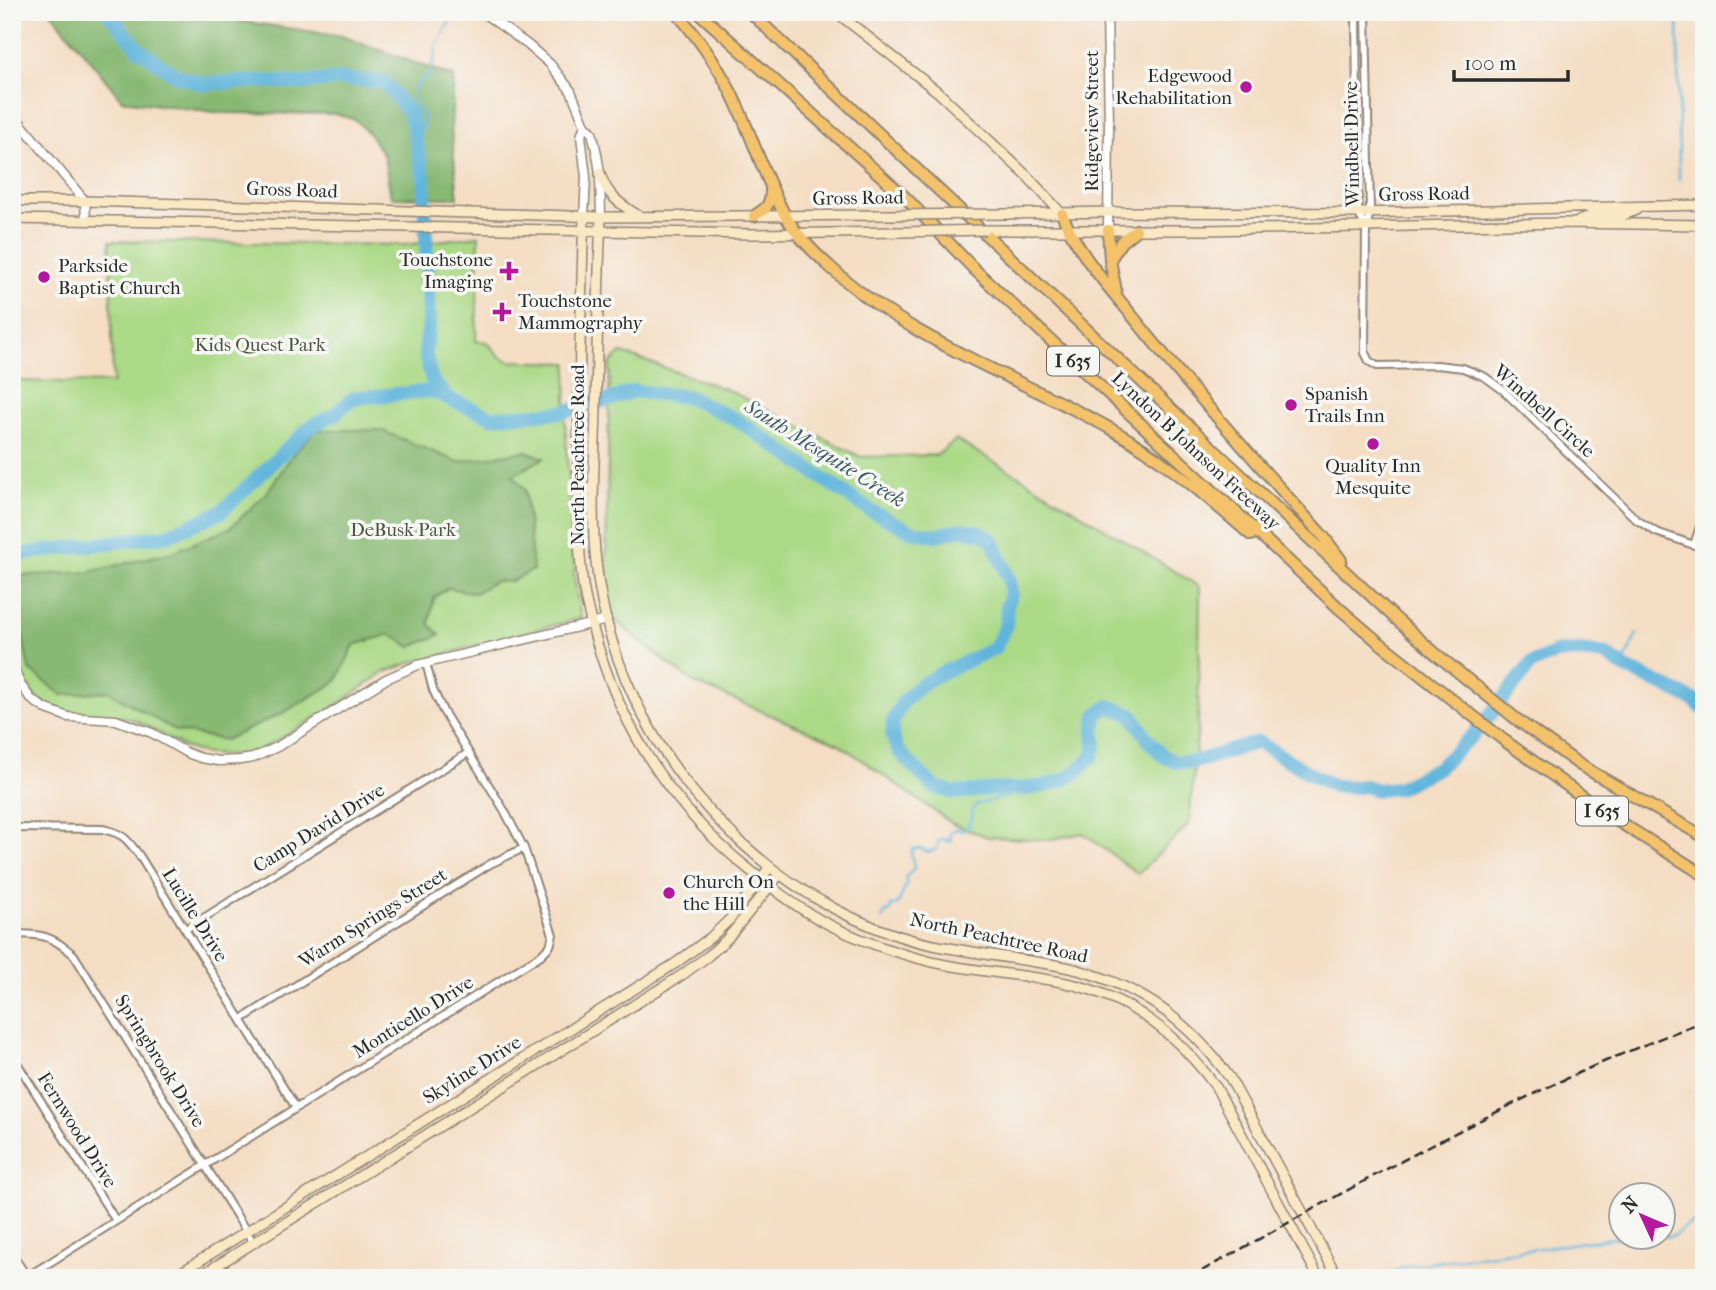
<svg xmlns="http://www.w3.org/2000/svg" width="1716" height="1290" font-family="'IM FELL French Canon',serif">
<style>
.green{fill:#abd986;stroke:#6b8258;stroke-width:2}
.forest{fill:#88b973;stroke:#5a724f;stroke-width:2}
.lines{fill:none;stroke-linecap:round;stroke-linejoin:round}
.stream{stroke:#5eb4db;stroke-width:2.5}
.river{stroke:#5eb4db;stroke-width:14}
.minor-casing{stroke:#908477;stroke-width:10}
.tertiary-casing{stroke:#908477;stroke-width:11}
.secondary-casing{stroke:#908477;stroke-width:12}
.motorway-casing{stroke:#908477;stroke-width:14}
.minor{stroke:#fff;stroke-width:6}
.tertiary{stroke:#fff;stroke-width:8}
.secondary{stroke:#fae7c3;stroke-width:9}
.motorway{stroke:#f3c26a;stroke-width:10}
.rail{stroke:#2b2b2b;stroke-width:2.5;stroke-dasharray:10 5;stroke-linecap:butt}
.secondary-bridge-casing{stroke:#908477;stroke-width:12;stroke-linecap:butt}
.secondary-bridge{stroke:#fae7c3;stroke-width:9}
.poi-dot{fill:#b5179e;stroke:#f6f6f2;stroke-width:2.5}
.labels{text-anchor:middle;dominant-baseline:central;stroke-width:7;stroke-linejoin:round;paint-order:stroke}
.shield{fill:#f6f6f2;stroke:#686867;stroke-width:2}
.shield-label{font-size:18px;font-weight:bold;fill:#2b2b2b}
.poi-label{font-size:19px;fill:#2b2b2b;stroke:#f6f6f2;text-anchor:start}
.street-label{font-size:19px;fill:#2b2b2b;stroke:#f6f6f2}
.park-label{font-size:19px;fill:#4b5642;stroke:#f6f6f2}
.water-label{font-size:21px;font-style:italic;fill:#3d5b69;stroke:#f6f6f2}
</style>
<rect width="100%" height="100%" fill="#f6f6f2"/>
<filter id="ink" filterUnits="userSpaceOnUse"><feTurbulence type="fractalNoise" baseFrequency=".0143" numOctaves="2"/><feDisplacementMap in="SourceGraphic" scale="14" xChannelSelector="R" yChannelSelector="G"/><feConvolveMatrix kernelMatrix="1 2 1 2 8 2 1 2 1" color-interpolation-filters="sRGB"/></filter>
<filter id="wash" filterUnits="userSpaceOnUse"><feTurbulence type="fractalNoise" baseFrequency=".00686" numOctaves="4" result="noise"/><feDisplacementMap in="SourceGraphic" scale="28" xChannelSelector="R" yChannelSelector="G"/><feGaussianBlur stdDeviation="1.57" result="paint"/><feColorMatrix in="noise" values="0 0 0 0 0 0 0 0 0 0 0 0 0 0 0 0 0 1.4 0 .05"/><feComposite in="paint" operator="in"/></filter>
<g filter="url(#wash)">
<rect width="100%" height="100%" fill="#f4ddc3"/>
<path class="green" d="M479 236 476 341 487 342 499 356 509 361 568 363 565 419 575 583 581 618 410 663 385 672 337 705 250 756 207 754 184 747 137 721 122 717 70 714 54 709 34 695 18 672 12 618V381L113 383 110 241 404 245Z
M622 353 728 390 861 457 937 455 956 440 1019 476 1200 587 1198 727 1189 824 1138 874 1083 833 1047 840 988 837 953 824 839 744 695 683 661 658 605 612 610 363Z"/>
<path class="forest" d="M51 12H239L238 21 342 36 454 77 451 128 458 198 391 197 384 156 371 136 356 120 336 114 222 113 122 100Z
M316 430H380L458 462 526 451 544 458 513 475 525 490 533 570 510 582 495 581 475 593 448 588 434 598 429 624 440 635 411 647 391 634 354 645 336 682 281 714 225 740 176 731 108 691 62 695 29 669 18 613 12 603V576L89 572 173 552 230 528 265 495 294 453Z"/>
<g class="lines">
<path class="stream" d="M1678 12 1679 179
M416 142C426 121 428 121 414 102L415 87 430 74 436 52V47L448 24 457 14
M1622 666 1637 634
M882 919 886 912 890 911 891 906 897 905C902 897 903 891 907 883L905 878C918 865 914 870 911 854L913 849 920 848 928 852 937 849 939 841 942 839 951 842V839L949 836 951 832 955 829 962 831 968 827 973 815 971 812 975 806 980 803C992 804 994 796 1006 798L1019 789
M1664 1237 1675 1235 1686 1226 1704 1218
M1380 1278 1407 1266 1622 1237"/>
<path class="river" d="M107 12 139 49 175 75 204 84 261 81 301 83 340 79 384 82 410 114 424 177 429 324 425 353 432 380 449 399 492 417 563 412 612 399 633 391 689 397 737 420 869 510 913 532 937 535 962 529 983 533 993 541 1009 580 1011 594 1007 605 1006 625 995 648 939 674 919 686 902 703 893 721 892 735 898 751 934 787 954 793 1001 789H1023L1044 786 1063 780 1074 774 1092 757 1095 747 1094 731 1096 715 1109 706 1132 715 1149 741 1163 756 1175 762H1195L1258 742 1314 776 1335 786 1357 787 1365 786 1377 790 1398 788 1439 767 1478 730 1531 664 1555 653 1579 651 1605 654 1622 666 1694 700 1704 710
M12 553 22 554 168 535 221 512 310 427 335 414 353 398 432 391 446 397"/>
</g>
</g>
<g filter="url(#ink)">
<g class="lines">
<defs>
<path id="minor" d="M1356 12 1358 213 1366 227
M1366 12 1370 213 1366 227 1365 353 1369 361 1377 366 1437 365 1463 368 1485 377 1503 390 1637 520 1656 532 1694 545 1704 514
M12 828 102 829C123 833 127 839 139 855L296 1108
M186 929 468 753
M12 934C42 934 51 935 74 955L253 1242
M242 1019 490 864 524 848
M12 1055 116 1221
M12 1254 27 1277
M25 1278 541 955 550 946 553 935 524 848 504 810 443 711 433 690 426 663"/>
<path id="tertiary" d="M482 12 528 45 550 64 571 91 585 125 592 132 597 154 600 173 601 217
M1107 12 1109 123 1108 230
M12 113 85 201 86 220
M584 217 586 177 581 136 585 125
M12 663 20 684 31 699 44 708 68 717 116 720 152 733 187 753 201 758 218 761 240 760 253 758 277 747 386 679 418 665 607 620"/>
<path id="secondary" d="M836 12 938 92 1028 177 1062 214
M600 173C606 195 621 205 639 216
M12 201H85L601 217 884 215
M1006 214 1108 212 1358 213 1704 205
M584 217C581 295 579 374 578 453 578 494 577 535 582 577 584 599 591 622 597 643 623 731 674 809 746 867 765 882 784 898 805 911 843 935 888 951 932 962 976 972 1022 974 1066 983 1129 996 1179 1036 1216 1087L1319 1278
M601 217C598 281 597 345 596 408 595 459 590 511 596 562 607 671 663 772 744 845 798 894 866 932 938 946 971 952 1003 957 1036 962 1050 964 1064 966 1078 970 1144 988 1190 1023 1230 1078L1338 1278
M12 219 752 234 902 232
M1579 221 1594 215 1620 216 1627 214 1636 210 1637 207
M985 230H1205L1562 223 1704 225
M172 1278 676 963 711 937 731 918 769 868
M197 1278 682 975 708 956 727 939 779 875"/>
<path id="motorway" d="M676 12C700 40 722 71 737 105 754 141 766 182 786 217 797 235 812 251 828 265 909 341 1016 376 1111 429 1163 458 1207 497 1251 535
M698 12 906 198 974 269 1340 609 1376 640 1505 741 1605 813 1704 875
M750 12 1225 460 1394 617 1436 654 1520 722 1580 765 1704 837
M1062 214C1078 255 1111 289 1138 323 1197 396 1260 467 1323 536L1341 560
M754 216C766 209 771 205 771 190
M1108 230 1110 260 1116 291
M1110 260 1121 242 1136 230"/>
</defs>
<use href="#minor" class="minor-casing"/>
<use href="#tertiary" class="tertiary-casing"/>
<use href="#secondary" class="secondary-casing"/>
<use href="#motorway" class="motorway-casing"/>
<use href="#minor" class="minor"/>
<use href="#tertiary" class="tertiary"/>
<use href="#secondary" class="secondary"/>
<use href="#motorway" class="motorway"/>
<path class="rail" d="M1189 1278C1312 1210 1434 1140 1561 1081 1608 1059 1656 1040 1704 1021"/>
<defs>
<path id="secondary-bridge" d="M884 215 1006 214
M902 232 985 230"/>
</defs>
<use href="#secondary-bridge" class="secondary-bridge-casing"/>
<use href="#secondary-bridge" class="secondary-bridge"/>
</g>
</g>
<g class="poi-dot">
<circle cx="1246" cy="87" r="7"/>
<path d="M505.5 260.5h7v7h7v7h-7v7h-7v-7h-7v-7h7z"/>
<circle cx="44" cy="277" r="7"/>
<path d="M498.5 301.5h7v7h7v7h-7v7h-7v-7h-7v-7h7z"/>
<circle cx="1291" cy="405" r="7"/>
<circle cx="1373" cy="444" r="7"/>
<circle cx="669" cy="893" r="7"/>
</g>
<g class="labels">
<g class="shield">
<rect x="1047" y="346.5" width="52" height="29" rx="5"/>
<rect x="1576" y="796.5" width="52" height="29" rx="5"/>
</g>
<g class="shield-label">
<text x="1073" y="361">I 635</text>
<text x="1602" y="811">I 635</text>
</g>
<g class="poi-label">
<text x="1232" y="76" text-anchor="end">Edgewood<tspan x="1232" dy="22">Rehabilitation</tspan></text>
<text x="493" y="260" text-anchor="end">Touchstone<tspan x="493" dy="22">Imaging</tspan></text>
<text x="58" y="266">Parkside<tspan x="58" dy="22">Baptist Church</tspan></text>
<text x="518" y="301">Touchstone<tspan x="518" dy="22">Mammography</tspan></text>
<text x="1305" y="394">Spanish<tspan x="1305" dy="22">Trails Inn</tspan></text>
<text x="1373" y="466" text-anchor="middle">Quality Inn<tspan x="1373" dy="22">Mesquite</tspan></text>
<text x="683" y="882">Church On<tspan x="683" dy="22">the Hill</tspan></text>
</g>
<g class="street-label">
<text transform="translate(1092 121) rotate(-90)">Ridgeview Street</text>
<text transform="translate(1352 144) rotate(-91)">Windbell Drive</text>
<text transform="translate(292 190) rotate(2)">Gross Road</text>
<text transform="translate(1424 194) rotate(-1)">Gross Road</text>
<text transform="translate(858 198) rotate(-1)">Gross Road</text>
<text transform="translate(1544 411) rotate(42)">Windbell Circle</text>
<text transform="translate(1196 451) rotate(43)">Lyndon B Johnson Freeway</text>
<text transform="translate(578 455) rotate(-90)">North Peachtree Road</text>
<text transform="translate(319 828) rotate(-32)">Camp David Drive</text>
<text transform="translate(195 915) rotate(58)">Lucille Drive</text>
<text transform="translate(373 918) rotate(-32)">Warm Springs Street</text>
<text transform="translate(999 938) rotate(12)">North Peachtree Road</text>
<text transform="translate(413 1017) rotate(-32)">Monticello Drive</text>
<text transform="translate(160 1061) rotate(58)">Springbrook Drive</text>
<text transform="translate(472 1070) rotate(-32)">Skyline Drive</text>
<text transform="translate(77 1130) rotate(58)">Fernwood Drive</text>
</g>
<g class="park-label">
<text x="260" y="345">Kids Quest Park</text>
<text x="403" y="530">DeBusk Park</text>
</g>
<g class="water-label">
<text transform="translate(825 453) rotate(32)">South Mesquite Creek</text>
</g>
</g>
<rect width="1716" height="1290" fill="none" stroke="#f6f6f2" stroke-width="42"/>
<g transform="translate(1642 1216) rotate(314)"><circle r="33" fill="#f6f6f2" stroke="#a5a5a2" stroke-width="2"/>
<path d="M0-5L12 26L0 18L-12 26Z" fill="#b5179e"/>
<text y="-10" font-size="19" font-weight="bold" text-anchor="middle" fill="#2b2b2b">N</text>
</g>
<path d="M1454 70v10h114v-10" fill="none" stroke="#2b2b2b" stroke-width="3.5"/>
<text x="1464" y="70" font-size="21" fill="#2b2b2b" stroke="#f6f6f2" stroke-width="5" paint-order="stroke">100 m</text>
</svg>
